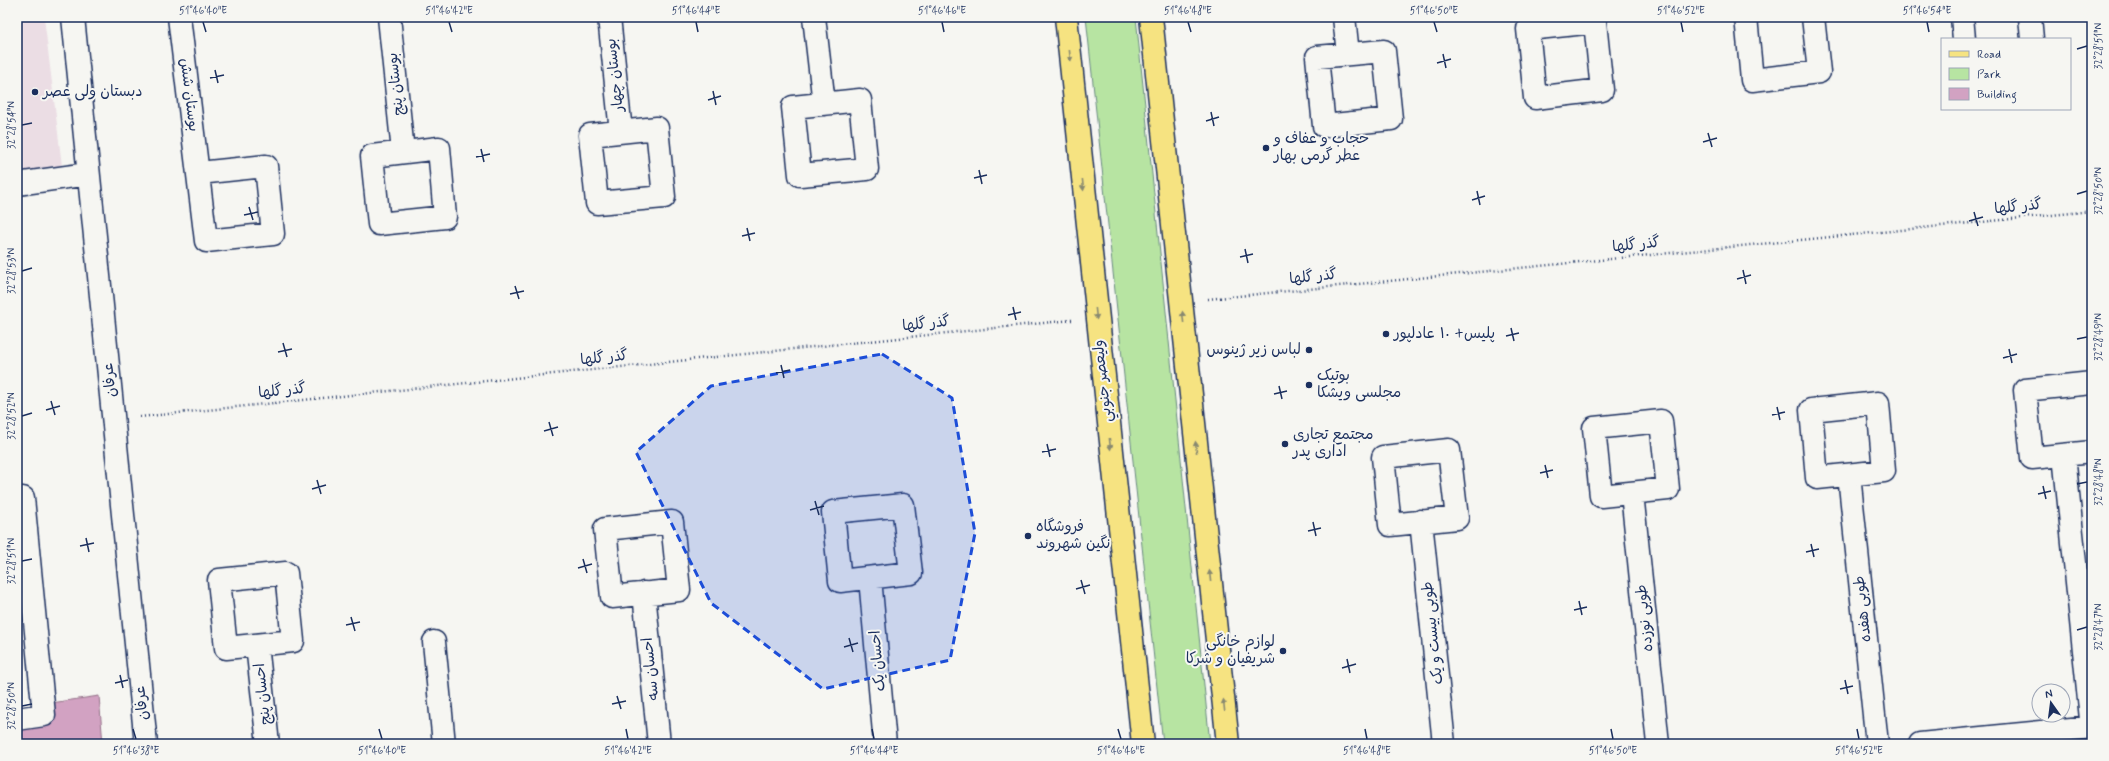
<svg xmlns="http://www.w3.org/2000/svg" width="2109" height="761" font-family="Mynerve,'Playpen Sans Arabic',sans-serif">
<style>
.built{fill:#ebdde4}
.green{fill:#b7e4a2;stroke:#698a80}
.building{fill:#d2a2c2;stroke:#937188}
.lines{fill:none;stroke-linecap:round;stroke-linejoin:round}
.minor-casing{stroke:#1b2f5e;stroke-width:25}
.major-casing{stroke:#1b2f5e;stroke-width:25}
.path{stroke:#1b2f5e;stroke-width:2.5;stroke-dasharray:1 3;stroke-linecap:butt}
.minor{stroke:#f6f6f2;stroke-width:22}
.major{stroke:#f6e381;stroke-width:22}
.oneway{fill:#888970}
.marked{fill:#1d4ed8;fill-opacity:0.2;stroke:#1d4ed8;stroke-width:3;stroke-dasharray:8 5;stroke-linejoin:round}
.ticks{fill:none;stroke:#1b2f5e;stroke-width:1.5}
.poi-dot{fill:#1b2f5e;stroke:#f6f6f2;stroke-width:1.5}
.labels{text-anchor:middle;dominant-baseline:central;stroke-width:4;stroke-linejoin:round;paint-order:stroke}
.street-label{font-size:15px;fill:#1b2f5e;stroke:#f6f6f2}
.poi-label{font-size:15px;fill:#1b2f5e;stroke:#f6f6f2;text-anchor:start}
.neatline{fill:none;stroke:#1b2f5e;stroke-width:1.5}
.ticks-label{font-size:10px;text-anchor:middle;fill:#1b2f5e}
</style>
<rect width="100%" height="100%" fill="#f6f6f2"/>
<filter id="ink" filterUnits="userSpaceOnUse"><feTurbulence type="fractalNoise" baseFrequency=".025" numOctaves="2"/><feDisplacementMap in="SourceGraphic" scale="8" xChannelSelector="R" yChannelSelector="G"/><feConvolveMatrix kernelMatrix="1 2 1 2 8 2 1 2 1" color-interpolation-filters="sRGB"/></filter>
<g filter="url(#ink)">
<path class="built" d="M17 17H44L62 166 17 172Z"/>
<path class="green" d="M1086 17H1136L1210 744H1163Z"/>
<path class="building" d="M99 696 103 744H17V708Z"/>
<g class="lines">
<defs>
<path id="minor" d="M73 17 146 744
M179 17 206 241 273 234 266 166 199 173
M389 17 403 152
M609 17 621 132
M814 17 824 104
M1344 17 1348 54
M1746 17 1752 80 1819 72 1813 17
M1962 17 1964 39
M2030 17 2032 39
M1595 22 1602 90 1535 98 1528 29Z
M1384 51 1391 119 1324 126 1317 57Z
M860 100 867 169 800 175 793 107Z
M657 128 664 197 597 203 590 135Z
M439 148 445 217 379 224 372 156Z
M17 184 88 174
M2092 383 2025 390 2032 458 2092 452
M1878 403 1884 471 1817 478 1811 410Z
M1661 421 1668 489 1601 496 1594 428Z
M1449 450 1457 518 1390 525 1383 457Z
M2064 455 2092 729
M1849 475 1877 744
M1632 493 1658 744
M903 505 911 573 840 581 833 512Z
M1421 521 1444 744
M672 522 679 590 612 597 605 529Z
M286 573 293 641 226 648 219 580Z
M870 578 885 744
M644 593 659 744
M434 642 444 744
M257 645 268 744
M17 719 44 715 23 498
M1920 744 2092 727"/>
<path id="major" d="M1066 17 1143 744
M1151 17 1228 744"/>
</defs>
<use href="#minor" class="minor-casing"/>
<use href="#major" class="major-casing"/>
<path class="path" d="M1208 299 2092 211
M140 417 1072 320"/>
<use href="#minor" class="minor"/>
<use href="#major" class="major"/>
</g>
<defs><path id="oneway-solid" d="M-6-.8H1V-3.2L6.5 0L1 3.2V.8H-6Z"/></defs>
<g class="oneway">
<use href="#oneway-solid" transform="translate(1070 56) rotate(84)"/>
<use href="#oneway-solid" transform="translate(1083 185) rotate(84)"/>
<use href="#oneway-solid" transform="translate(1096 314) rotate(84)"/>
<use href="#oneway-solid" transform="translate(1183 317) rotate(-96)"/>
<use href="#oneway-solid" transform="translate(1110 444) rotate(84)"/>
<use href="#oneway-solid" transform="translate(1196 447) rotate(-96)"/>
<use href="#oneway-solid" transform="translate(1210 576) rotate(-96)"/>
<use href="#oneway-solid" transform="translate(1224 705) rotate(-96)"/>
</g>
</g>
<path class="marked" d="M882 354 952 398 975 533 950 660 823 689 711 603 636 452 711 386Z"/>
<path class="ticks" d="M203 22 206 32M449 22 452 32M696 22 698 32M942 22 944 32M1188 22 1191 32M1434 22 1437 32M1681 22 1683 32M1927 22 1929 32M2077 49 2087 46M1443 54 1446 68M1437 63 1451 59M215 70 218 83M210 78 224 75M713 91 716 105M708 100 721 96M1211 112 1214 126M1206 121 1219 117M22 125 32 123M1708 133 1712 147M1703 142 1717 138M481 149 484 162M476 157 490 154M979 170 982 184M974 178 987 175M1477 191 1480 205M2077 194 2087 191M1472 200 1485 196M249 207 253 220M1974 212 1978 226M244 215 258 212M1969 221 1983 217M747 228 750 241M742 236 755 233M1245 249 1248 263M1240 257 1253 254M1743 270 1746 284M22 271 32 268M1737 279 1751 275M515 286 519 299M510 294 524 291M1013 307 1016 320M1008 315 1021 312M1511 328 1514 341M1506 336 1519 333M2077 339 2087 337M283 343 287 357M2009 349 2012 363M278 352 292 349M2003 358 2017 354M781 365 784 378M776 373 790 370M1279 386 1282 399M1274 394 1287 391M51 401 55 415M1777 407 1780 420M46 410 60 406M1772 415 1785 412M22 416 32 413M549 422 553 436M544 431 558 427M1047 444 1050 457M1042 452 1056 449M1545 465 1548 478M1540 473 1553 470M317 480 321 494M2077 484 2087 482M2043 486 2046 499M312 489 326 485M2038 494 2051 491M815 501 819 515M810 510 824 506M1313 522 1316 536M1308 531 1321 528M86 538 89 552M1811 544 1814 557M80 546 94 543M1806 552 1819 549M583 559 587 573M22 561 32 559M578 568 592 564M1081 580 1085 594M1076 589 1090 585M1579 601 1582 615M1574 610 1587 607M351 617 355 631M346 625 360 622M2077 630 2087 627M849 638 853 652M844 647 858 643M1347 659 1350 673M1342 668 1356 664M120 675 123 688M1845 680 1848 694M115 683 128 680M1840 689 1853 686M617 696 621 709M612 704 626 701M22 706 32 704M133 729 136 739M379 729 382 739M626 729 628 739M872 729 874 739M1118 729 1121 739M1365 729 1367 739M1611 729 1613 739M1857 729 1859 739"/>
<g class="poi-dot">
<circle cx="35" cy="92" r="4"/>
<circle cx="1266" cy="148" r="4"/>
<circle cx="1386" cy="334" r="4"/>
<circle cx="1309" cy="350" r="4"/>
<circle cx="1309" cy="385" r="4"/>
<circle cx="1285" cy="444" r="4"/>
<circle cx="1028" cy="536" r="4"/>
<circle cx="1283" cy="651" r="4"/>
</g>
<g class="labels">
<g class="street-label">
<text transform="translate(615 75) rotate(-96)">بوستان چهار</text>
<text transform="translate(396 84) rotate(-96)">بوستان پنج</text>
<text transform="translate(189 95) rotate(83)">بوستان شش</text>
<text transform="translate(2018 207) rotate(-6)">گذر گلها</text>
<text transform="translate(1636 245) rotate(-6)">گذر گلها</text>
<text transform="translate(1313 277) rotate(-6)">گذر گلها</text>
<text transform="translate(926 324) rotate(-6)">گذر گلها</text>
<text transform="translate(604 358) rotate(-6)">گذر گلها</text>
<text transform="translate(110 380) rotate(-96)">عرفان</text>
<text transform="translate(1103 381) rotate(-96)">وليعصر جنوبي</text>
<text transform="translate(282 391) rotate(-6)">گذر گلها</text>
<text transform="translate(1863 609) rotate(-96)">طوبی هفده</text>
<text transform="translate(1645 618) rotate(-96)">طوبی نوزده</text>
<text transform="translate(1433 633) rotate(-96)">طوبی بیست و یک</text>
<text transform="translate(878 661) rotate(-95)">احسان یک</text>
<text transform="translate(651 669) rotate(-96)">احسان سه</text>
<text transform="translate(263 694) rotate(-96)">احسان پنج</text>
<text transform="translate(142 703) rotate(-96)">عرفان</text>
</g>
<g class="poi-label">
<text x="43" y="92">دبستان ولی عصر</text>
<text x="1274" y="139">حجاب و عفاف و<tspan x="1274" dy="17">عطر گرمی بهار</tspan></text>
<text x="1394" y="334">پلیس+ ۱۰ عادلپور</text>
<text x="1301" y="350" text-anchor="end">لباس زیر ژینوس</text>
<text x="1317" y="376">بوتیک<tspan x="1317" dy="17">مجلسی ویشکا</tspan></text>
<text x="1293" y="435">مجتمع تجاری<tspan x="1293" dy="17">اداری پدر</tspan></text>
<text x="1036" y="527">فروشگاه<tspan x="1036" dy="17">نگین شهروند</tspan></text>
<text x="1275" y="642" text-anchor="end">لوازم خانگی<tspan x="1275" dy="17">شریفیان و شرکا</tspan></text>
</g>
</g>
<rect width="2109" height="761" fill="none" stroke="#f6f6f2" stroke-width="44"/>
<rect x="1941" y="38" width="130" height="72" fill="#f6f6f2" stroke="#9ea6b7"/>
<rect x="1949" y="51" width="20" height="6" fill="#f6e381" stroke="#9ea6b7"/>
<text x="1977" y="58" font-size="12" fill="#1b2f5e">Road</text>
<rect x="1949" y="68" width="20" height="12" fill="#b7e4a2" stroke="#9ea6b7"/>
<text x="1977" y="78" font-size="12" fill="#1b2f5e">Park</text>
<rect x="1949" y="88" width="20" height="12" fill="#d2a2c2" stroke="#9ea6b7"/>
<text x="1977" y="98" font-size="12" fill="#1b2f5e">Building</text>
<g transform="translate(2051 703) rotate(346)"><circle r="19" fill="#f6f6f2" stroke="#9ea6b7"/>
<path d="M0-3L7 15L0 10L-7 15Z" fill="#1b2f5e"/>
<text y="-6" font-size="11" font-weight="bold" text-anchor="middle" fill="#1b2f5e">N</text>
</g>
<rect x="22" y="22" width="2065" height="717" class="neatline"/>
<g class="ticks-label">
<text x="203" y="14">51°46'40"E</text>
<text x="449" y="14">51°46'42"E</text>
<text x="696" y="14">51°46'44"E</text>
<text x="942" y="14">51°46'46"E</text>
<text x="1188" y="14">51°46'48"E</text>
<text x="1434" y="14">51°46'50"E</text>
<text x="1681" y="14">51°46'52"E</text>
<text x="1927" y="14">51°46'54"E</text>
<text transform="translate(2098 46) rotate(-90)" y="4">32°28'51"N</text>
<text transform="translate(11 125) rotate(-90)" y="4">32°28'54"N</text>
<text transform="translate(2098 191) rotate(-90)" y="4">32°28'50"N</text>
<text transform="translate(11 271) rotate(-90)" y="4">32°28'53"N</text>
<text transform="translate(2098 337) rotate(-90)" y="4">32°28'49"N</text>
<text transform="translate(11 416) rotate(-90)" y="4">32°28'52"N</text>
<text transform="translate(2098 482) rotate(-90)" y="4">32°28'48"N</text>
<text transform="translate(11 561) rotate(-90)" y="4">32°28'51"N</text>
<text transform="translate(2098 627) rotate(-90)" y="4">32°28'47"N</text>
<text transform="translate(11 706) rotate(-90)" y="4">32°28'50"N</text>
<text x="136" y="754">51°46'38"E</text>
<text x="382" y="754">51°46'40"E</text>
<text x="628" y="754">51°46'42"E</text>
<text x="874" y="754">51°46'44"E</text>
<text x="1121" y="754">51°46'46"E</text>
<text x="1367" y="754">51°46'48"E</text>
<text x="1613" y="754">51°46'50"E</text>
<text x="1859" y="754">51°46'52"E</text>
</g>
</svg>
